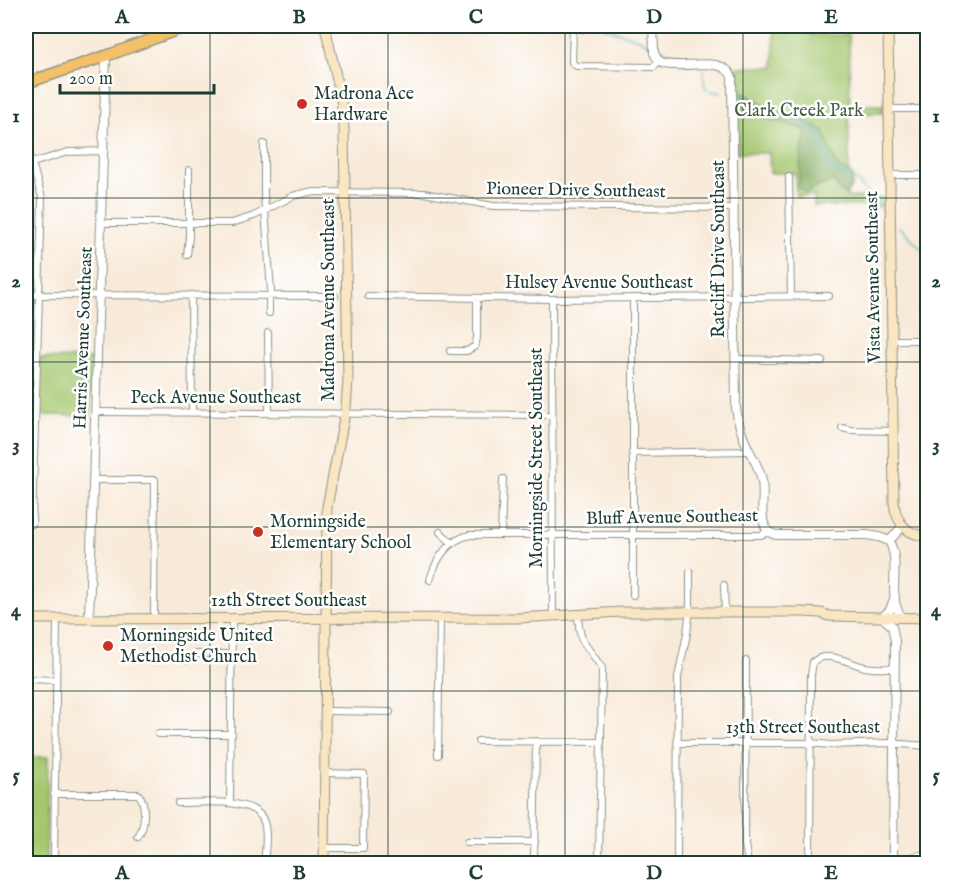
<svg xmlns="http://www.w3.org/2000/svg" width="953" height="889" font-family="'IM FELL English',serif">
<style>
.green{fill:#a6c76f;stroke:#628252;stroke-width:1.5}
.forest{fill:#84ac62;stroke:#52744b;stroke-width:1.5}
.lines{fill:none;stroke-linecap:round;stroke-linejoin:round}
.stream{stroke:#44b2c0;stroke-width:1.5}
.minor-casing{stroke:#8c9486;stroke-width:8}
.tertiary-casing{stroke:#8c9486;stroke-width:10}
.secondary-casing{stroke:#8c9486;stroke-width:11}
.primary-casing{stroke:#8c9486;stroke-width:13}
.minor{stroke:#fff;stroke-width:6}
.tertiary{stroke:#fff;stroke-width:8}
.secondary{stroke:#fbe6c3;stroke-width:9}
.primary{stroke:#f4c16a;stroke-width:10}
.grid{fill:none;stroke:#1f3d34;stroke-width:1.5;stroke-opacity:0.55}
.poi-dot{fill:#c8321e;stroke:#fff;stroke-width:2}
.labels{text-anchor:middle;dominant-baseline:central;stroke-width:5;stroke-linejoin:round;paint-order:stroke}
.poi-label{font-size:18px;fill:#1f3d34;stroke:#fff;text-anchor:start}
.park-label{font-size:18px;fill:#416043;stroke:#fff}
.street-label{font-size:18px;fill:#1f3d34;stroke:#fff}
.neatline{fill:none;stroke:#1f3d34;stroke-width:2}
.grid-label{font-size:20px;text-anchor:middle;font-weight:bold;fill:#1f3d34}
</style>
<rect width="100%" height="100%" fill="#fff"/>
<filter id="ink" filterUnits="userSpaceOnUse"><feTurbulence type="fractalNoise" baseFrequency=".0167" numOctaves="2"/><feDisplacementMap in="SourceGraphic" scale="12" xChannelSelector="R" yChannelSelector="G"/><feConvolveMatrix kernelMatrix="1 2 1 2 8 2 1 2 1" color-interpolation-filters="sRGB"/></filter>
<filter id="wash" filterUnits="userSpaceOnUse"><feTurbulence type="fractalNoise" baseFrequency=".008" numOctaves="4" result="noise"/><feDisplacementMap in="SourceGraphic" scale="24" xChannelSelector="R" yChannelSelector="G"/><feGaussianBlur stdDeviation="1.35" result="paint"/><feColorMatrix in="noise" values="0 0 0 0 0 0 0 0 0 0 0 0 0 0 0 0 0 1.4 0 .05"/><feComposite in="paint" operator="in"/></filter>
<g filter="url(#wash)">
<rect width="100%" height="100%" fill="#f8ead9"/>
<path class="green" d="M774 26H811V35H849L850 105H883V113L849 114V175L847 176V197L885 198V206H814V196H796L795 173H770L769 153H737V67H774Z
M40 358 92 359 91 416 38 415Z
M26 757H48L46 863H26Z"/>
<path class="forest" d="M735 91 742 92 773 111 792 113 824 131 838 168 853 175 852 187 846 194 840 191 833 180 805 193 798 186 801 155 806 130 764 118 735 102Z"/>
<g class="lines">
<path class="stream" d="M603 26C617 33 633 36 648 43
M661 49 687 60 699 59
M704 70V85L708 91 721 92
M741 95 758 108 799 120 811 127 815 133 821 134C819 144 826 156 827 166L856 180 883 212
M899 227C910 234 916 247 928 254"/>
</g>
</g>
<g filter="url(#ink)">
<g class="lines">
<defs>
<path id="minor" d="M157 26 163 36
M583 29 573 27 572 62 576 66 654 67 659 62
M889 109H928
M26 142 42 198 32 524 26 523
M264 144V196L271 291 269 300V313
M26 165 68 152 104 151
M889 175H928
M789 177 791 296
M102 223H232L254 216 293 196 309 192 424 193 493 206 734 208
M187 255 189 237V170
M26 295 335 296
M191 295 192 413
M368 296 552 299 829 296
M552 299 553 617
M268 333 269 413
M892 340H928
M450 351H467L475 346 477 338V298
M735 359 822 361
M26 389 36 390
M96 412 552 415
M842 428 851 430 893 431
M632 453 749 451
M94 480H155L154 619
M440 532 451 542
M501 535 503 479
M430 580C436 559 447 540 470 535H761L768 532
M724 585 725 612
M633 595V298
M578 613 579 627 582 640 602 668 599 864
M187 660 197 654H232
M746 661 745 844 748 864
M26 679 56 680
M327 711 390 712
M158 734H232
M478 741 601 742
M677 743H811L831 745 888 743 928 746
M438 755 440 618
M54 794H138C147 802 145 828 138 837
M178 803C199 803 256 796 264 822 268 834 265 851 264 864
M230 803 232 618
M467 842H535
M325 848H363L364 774 326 773
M54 860H90
M54 864 57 620
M534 864 536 741
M677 864 678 677 687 634 690 608V572
M810 864 811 675 813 662C827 649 850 664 865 667 874 669 885 668 895 668"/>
<path id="tertiary" d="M653 26 654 53 659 62C679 72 723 53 732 77L736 409C738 423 742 436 749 450 754 460 760 469 762 481 765 498 758 517 768 532L776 535H867L879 537 889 541
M889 541C902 564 886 595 901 616L905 618
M889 541 903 526
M89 619 106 56
M893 862 895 641 892 626 882 617 890 610 895 596
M886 864 928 854"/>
<path id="secondary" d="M888 26 894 503C896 523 908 536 928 536
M26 619 517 618 622 612H803L821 613 829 616 928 618
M324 864 327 507 346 408 348 380 344 129 341 98 325 26"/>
<path id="primary" d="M26 83 106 56 188 26"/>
</defs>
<use href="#minor" class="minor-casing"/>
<use href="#tertiary" class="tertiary-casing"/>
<use href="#secondary" class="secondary-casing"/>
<use href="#primary" class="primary-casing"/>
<use href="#minor" class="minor"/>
<use href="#tertiary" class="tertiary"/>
<use href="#secondary" class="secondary"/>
<use href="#primary" class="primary"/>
</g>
</g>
<path class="grid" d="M210 26V864M388 26V864M565 26V864M743 26V864M26 198H928M26 362H928M26 527H928M26 691H928"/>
<g class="poi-dot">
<circle cx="302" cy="104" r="6"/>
<circle cx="258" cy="532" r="6"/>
<circle cx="108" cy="646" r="6"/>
</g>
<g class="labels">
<g class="poi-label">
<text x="314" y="94">Madrona Ace<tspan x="314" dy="21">Hardware</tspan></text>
<text x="270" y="522">Morningside<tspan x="270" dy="21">Elementary School</tspan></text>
<text x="120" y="636">Morningside United<tspan x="120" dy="21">Methodist Church</tspan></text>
</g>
<g class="park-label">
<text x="799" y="111">Clark Creek Park</text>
</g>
<g class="street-label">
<text transform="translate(576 191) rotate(1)">Pioneer Drive Southeast</text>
<text transform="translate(719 249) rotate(-90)">Ratcliff Drive Southeast</text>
<text transform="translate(874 277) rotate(-91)">Vista Avenue Southeast</text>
<text x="599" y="283">Hulsey Avenue Southeast</text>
<text transform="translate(329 300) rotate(-90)">Madrona Avenue Southeast</text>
<text transform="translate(84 338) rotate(-88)">Harris Avenue Southeast</text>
<text x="216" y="398">Peck Avenue Southeast</text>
<text transform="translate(537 458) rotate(-90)">Morningside Street Southeast</text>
<text transform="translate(672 518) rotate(-1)">Bluff Avenue Southeast</text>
<text x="289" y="601">12th Street Southeast</text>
<text x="803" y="728">13th Street Southeast</text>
</g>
</g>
<rect width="953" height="889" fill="none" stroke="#fff" stroke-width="66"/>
<path d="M60 84v9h154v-9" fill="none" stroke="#1f3d34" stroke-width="3"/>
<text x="69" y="84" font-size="18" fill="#1f3d34" stroke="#ffffff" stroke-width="4.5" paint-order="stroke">200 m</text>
<rect x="33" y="33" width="887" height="823" class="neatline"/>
<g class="grid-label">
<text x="122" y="23">A</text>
<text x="299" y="23">B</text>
<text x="476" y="23">C</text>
<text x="654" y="23">D</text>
<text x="831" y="23">E</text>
<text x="16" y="122">1</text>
<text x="936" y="122">1</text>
<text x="16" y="287">2</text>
<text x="936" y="287">2</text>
<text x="16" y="451">3</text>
<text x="936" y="451">3</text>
<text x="16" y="616">4</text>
<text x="936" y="616">4</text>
<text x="16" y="781">5</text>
<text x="936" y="781">5</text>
<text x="122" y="879">A</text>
<text x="299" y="879">B</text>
<text x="476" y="879">C</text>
<text x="654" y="879">D</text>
<text x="831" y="879">E</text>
</g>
</svg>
